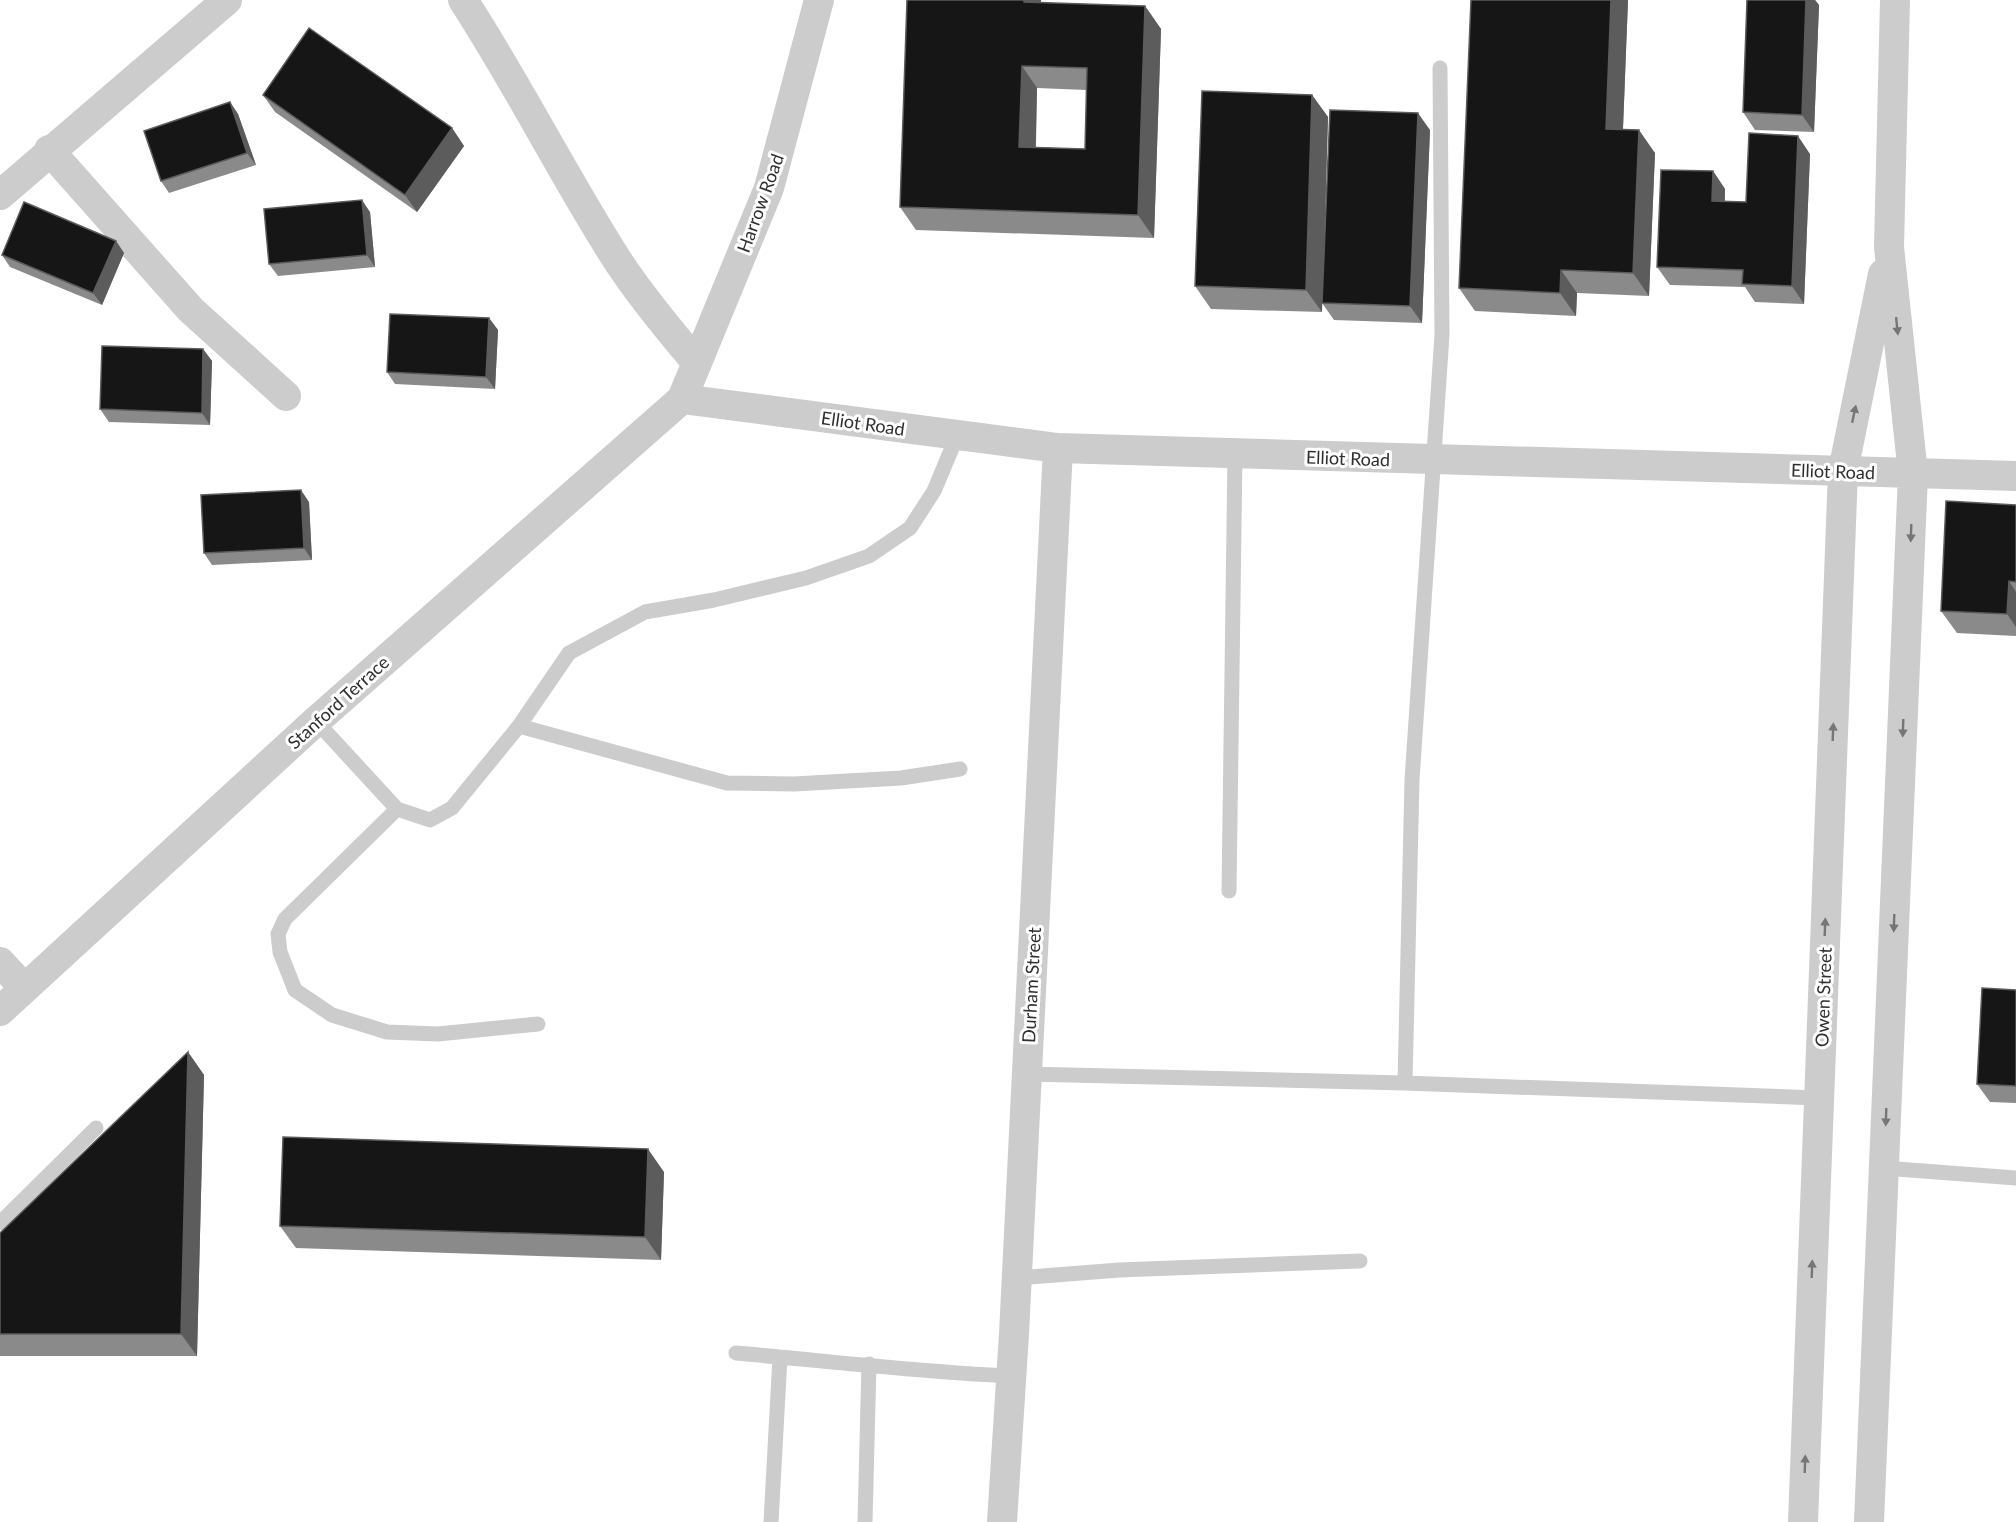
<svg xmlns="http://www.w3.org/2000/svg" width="2016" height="1522" font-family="Lato,sans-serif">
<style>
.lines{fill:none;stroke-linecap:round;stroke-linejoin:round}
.lane{stroke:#ccc;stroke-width:15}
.street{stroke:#ccc;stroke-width:30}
.wall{fill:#8a8a8a;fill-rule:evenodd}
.shaded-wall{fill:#5c5c5c}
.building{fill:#161616;stroke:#5c5c5c;stroke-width:1.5;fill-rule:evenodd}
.oneway{fill:#767676}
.labels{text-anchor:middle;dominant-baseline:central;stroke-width:6;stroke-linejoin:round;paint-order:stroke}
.street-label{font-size:18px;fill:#2f2f2f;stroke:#fff}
</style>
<rect width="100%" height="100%" fill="#fff"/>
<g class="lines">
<path class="lane" d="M316 721 397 809 430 820 452 808 519 726 569 653 645 612 714 600 806 578 869 556 910 528 934 491 957 436
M519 726 727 783 794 784 901 778 960 769
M397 809 285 919 278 934 280 952 295 990 332 1015 387 1032 438 1034 538 1024
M1229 891 1235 454
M1026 1074 1405 1083 1819 1098
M1405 1083 1412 780 1442 335 1440 68
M1884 1168 2016 1178
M0 1223 96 1128
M1017 1278 1119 1270 1360 1261
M736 1353C828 1361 919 1372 1011 1376
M771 1522 780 1357
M865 1522 869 1364"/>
<path class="street" d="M463 0C517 83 561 171 614 255 638 293 668 329 697 363
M49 150 191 310 286 396
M0 195 227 0
M682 399 1058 448 2016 476
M0 962 24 988
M0 1011 316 721 682 399 769 188 819 0
M1002 1522 1014 1334 1058 448
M1803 1522 1843 471 1883 274
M1869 1522 1913 474 1889 247 1895 0"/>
</g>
<path class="wall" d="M1628 0 1623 130 1655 153 1649 296 1577 293 1576 316 1475 311 1459 288Z
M1747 0H1815L1819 5 1814 132 1755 130 1743 112Z
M1041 3 1145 6 1161 29 1154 238 916 230 900 207ZM1037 88 1087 90 1085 149 1036 147Z
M263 95 452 128 464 146 417 212 275 112Z
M1312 95 1328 117 1324 263 1430 130 1422 323 1334 320 1322 303V312L1211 309 1195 286Z
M230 102 238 114 256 165 169 193 161 181Z
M1810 154 1804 304 1755 302 1745 287 1670 285 1657 267 1713 171 1725 189V201L1746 202Z
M370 212 375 267 278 276 269 264Z
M116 241 124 253 102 305 10 267 2 255Z
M489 318 498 330 495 389 395 384 387 372Z
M203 349 212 361 210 425 109 422 100 409Z
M309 502 312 560 212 565 204 553Z
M2016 505V636L1957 633 1941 611Z
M2016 990V1103L1990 1102 1977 1084Z
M188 1052 204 1075 197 1356H0V1233Z
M664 1172 661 1260 296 1248 280 1226Z"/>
<path class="shaded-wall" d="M1024 0H1041L1040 25 1024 2Z
M1611 0H1628L1622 152 1606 129Z
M1806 0H1815L1819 5 1814 132 1802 115Z
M1145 6 1161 29 1154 238 1138 215Z
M1022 66 1037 88 1035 170 1019 147Z
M1312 95 1328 117 1322 312 1306 290Z
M230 102 238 114 256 165 247 153Z
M1418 113 1430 130 1422 323 1410 306Z
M452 128 464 146 417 212 405 195Z
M1639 130 1655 153 1649 296 1633 273Z
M1798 136 1810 154 1804 304 1792 286Z
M1713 171 1725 189 1724 218 1712 201Z
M362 200 370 212 375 267 367 255Z
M116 241 124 253 102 305 93 293Z
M1561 270 1577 293 1576 316 1560 293Z
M489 318 498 330 495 389 486 377Z
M203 349 212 361 210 425 202 413Z
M301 490 309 502 312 560 304 548Z
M2009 581 2016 592V627L2007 614Z
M188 1052 204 1075 197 1356 181 1334Z
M648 1149 664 1172 661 1260 645 1237Z"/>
<path class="building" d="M907 0H1024V2L1145 6 1138 215 900 207ZM1022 66 1087 68 1085 149 1019 147Z
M1471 0H1611L1606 129 1639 130 1633 273 1561 270 1560 293 1459 288Z
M1747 0H1806L1802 115 1743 112Z
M309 28 452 128 405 195 263 95Z
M1202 91 1312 95 1306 290 1195 286Z
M230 102 247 153 161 181 144 131Z
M1330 110 1418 113 1410 306 1322 303Z
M1749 133 1798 136 1792 286 1742 284 1743 270 1657 267 1661 170 1713 171 1712 201 1746 202Z
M362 200 367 255 269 264 264 209Z
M24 202 116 241 93 293 2 255Z
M390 314 489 318 486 377 387 372Z
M102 346 203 349 202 413 100 409Z
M301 490 304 548 204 553 201 495Z
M1946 501 2016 505V582L2009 581 2007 614 1941 611Z
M1982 988 2016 990V1086L1977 1084Z
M188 1052 181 1334H0V1233Z
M283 1137 648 1149 645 1237 280 1226Z"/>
<defs><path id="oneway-solid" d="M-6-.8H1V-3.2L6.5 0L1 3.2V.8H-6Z" transform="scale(1.5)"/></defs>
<g class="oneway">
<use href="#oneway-solid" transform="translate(1897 326) rotate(84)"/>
<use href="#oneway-solid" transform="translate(1854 414) rotate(-78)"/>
<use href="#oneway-solid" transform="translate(1911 533) rotate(92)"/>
<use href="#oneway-solid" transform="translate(1903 728) rotate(92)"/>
<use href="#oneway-solid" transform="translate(1833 732) rotate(-88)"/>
<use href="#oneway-solid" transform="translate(1894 923) rotate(92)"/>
<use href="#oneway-solid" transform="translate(1825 927) rotate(-88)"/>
<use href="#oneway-solid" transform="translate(1886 1117) rotate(92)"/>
<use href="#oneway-solid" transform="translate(1812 1269) rotate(-88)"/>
<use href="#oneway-solid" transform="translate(1805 1464) rotate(-88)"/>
</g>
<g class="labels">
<g class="street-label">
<text transform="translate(760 203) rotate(-70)">Harrow Road</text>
<text transform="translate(863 423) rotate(8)">Elliot Road</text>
<text transform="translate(1348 458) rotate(2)">Elliot Road</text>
<text transform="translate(1833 471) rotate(2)">Elliot Road</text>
<text transform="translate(338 702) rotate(-42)">Stanford Terrace</text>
<text transform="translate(1031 985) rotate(-87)">Durham Street</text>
<text transform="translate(1823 997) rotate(-88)">Owen Street</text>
</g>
</g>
</svg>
